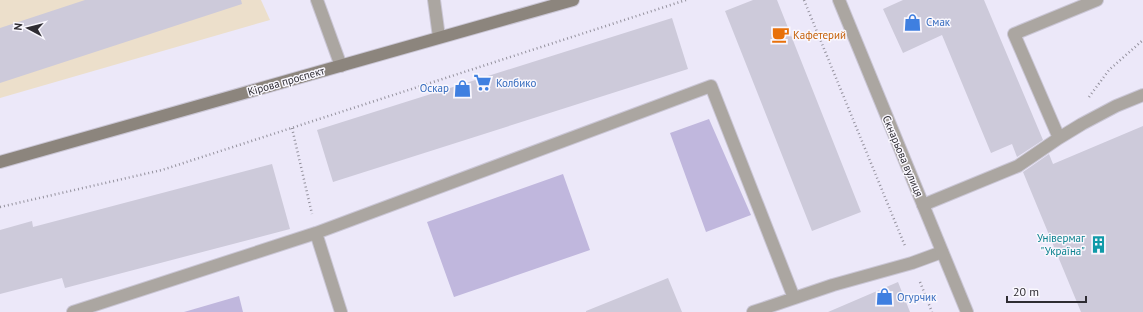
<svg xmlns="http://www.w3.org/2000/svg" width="1143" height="312" font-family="'PT Sans',sans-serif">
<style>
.industrial{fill:#ecdfcb}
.green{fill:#c0b7dd}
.building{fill:#cdcada}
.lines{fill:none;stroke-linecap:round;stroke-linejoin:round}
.lane-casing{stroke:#cac6d5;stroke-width:14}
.street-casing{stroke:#cac6d5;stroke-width:14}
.secondary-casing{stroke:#cac6d5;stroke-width:14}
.path{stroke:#94919d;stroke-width:2.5;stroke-dasharray:1 3;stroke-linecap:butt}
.lane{stroke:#aba6a1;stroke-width:12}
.street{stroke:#aba6a1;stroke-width:12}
.secondary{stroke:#8c857d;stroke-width:12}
.labels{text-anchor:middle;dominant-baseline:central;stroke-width:3;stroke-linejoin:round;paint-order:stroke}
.shop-label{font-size:11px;fill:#366cbe;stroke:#f9f7fe;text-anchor:start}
.food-label{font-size:11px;fill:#c56008;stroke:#f9f7fe;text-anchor:start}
.street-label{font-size:11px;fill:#2f2d33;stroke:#f9f7fe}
.culture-label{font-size:11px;fill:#0d838f;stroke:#f9f7fe;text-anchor:end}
</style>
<rect width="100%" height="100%" fill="#ece8f9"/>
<path class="industrial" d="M0 0H261L270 20 0 98Z"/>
<path class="green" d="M709 119 751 215 706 232 670 133Z
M563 174 590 250 454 297 427 222Z
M239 296 243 312H184Z"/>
<path class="building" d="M85 0H241L242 4 0 83V28Z
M753 0H777L861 212 812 231 725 11Z
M903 0H984L1043 140 1017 157 1012 144 991 153 942 35 903 53 883 9Z
M672 18 688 69 333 182 317 130Z
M1143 126V312H1081L1023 172 1049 154 1053 164Z
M272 164 290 229 65 288 62 278 0 294V230L32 221 33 227Z
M668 278 682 312H586V311Z
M898 282 910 312H828Z"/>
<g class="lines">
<defs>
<path id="lane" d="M317 0 341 66
M434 0 439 37
M1059 138 1014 34 1097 0
M923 205 1018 166 1059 138 1082 124 1116 106 1143 95
M316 233 341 312
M73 312 316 233 711 86 794 298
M753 312 833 285 912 263 942 252"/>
<path id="street" d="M839 0 967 312"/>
<path id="secondary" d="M0 162 573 0"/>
</defs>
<use href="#lane" class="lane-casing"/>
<use href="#street" class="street-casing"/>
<use href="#secondary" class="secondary-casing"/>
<path class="path" d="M804 0 905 246
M1089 97 1109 70 1143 40
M292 128 312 214
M0 207 162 170 686 0
M920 282 932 312"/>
<use href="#lane" class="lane"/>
<use href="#street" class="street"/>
<use href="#secondary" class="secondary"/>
</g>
<defs>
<symbol id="shop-bare" viewBox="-9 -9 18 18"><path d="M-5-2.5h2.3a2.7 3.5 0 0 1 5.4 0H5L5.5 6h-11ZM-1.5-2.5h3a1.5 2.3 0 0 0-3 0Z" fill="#3f7fe0" stroke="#f9f7fe" stroke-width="2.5" paint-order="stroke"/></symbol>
<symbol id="cafe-bare" viewBox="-9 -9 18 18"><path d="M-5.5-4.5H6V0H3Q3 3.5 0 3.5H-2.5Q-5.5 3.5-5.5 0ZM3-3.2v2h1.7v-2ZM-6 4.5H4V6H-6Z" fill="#e8710a" stroke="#f9f7fe" stroke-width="2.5" paint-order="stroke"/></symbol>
<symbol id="supermarket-bare" viewBox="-9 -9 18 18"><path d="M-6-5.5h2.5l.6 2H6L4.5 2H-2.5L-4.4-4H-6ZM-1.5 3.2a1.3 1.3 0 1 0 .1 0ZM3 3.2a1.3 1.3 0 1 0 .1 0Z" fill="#3f7fe0" stroke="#f9f7fe" stroke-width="2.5" paint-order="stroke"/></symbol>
<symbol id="building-bare" viewBox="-9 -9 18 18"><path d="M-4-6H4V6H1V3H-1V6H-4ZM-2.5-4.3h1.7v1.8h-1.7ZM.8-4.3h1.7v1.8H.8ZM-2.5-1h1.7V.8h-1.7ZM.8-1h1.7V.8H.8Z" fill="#0f9aa8" stroke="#f9f7fe" stroke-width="2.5" paint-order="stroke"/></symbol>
</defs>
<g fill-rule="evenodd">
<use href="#shop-bare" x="900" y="10" width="25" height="25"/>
<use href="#cafe-bare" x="768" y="22" width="25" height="25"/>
<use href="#supermarket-bare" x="470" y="70" width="25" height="25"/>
<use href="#shop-bare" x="450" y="76" width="25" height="25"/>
<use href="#building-bare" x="1086" y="232" width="25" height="25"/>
<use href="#shop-bare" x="872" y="284" width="25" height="25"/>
</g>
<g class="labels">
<g class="shop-label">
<text x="926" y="22">Смак</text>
<text x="496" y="83">Колбико</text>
<text x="449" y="88" text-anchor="end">Оскар</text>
<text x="897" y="297">Огурчик</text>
</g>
<g class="food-label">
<text x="793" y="35">Кафетерий</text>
</g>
<g class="street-label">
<text transform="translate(286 81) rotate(-16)">Кірова проспект</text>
<text transform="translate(903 156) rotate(67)">Скнарьова вулиця</text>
</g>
<g class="culture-label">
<text x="1085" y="238">Універмаг<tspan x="1085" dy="13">"Україна"</tspan></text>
</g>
</g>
<g transform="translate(28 28) rotate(277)" stroke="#f9f7fe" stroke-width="3" paint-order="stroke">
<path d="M0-3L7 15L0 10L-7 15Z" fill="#2f2d33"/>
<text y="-6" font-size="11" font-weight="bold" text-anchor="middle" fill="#2f2d33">N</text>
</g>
<path d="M1007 296v6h79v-6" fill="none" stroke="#2f2d33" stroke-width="2"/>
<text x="1013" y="296" font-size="12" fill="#2f2d33" stroke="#f9f7fe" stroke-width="3" paint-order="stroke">20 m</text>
</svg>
